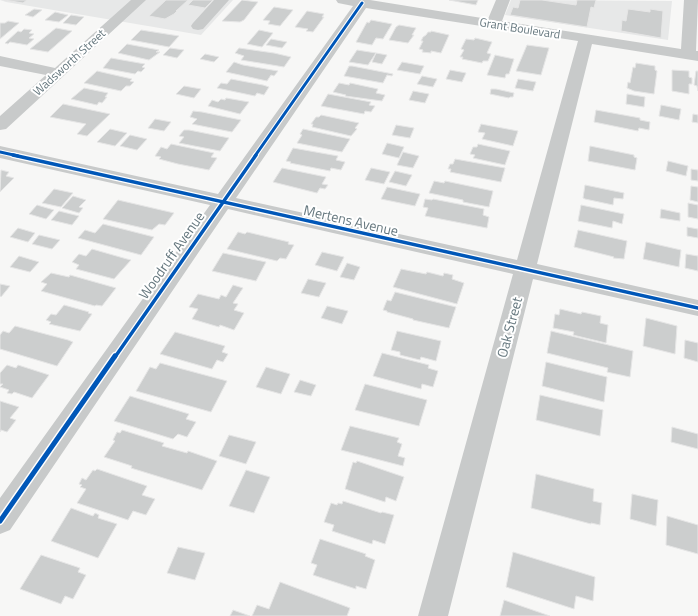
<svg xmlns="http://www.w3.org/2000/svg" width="698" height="616" font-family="'Titillium Web',sans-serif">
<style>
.built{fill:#e7e8e8}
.building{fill:#cccece;stroke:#e6e6e6}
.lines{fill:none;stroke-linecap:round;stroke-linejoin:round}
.minor{fill:#c8caca;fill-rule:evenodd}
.cycleway-far2-casing{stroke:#fff;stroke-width:5}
.cycleway-far1-casing{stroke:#fff;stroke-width:6}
.cycleway-casing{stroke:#fff;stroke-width:8}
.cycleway-far2{stroke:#0057b8;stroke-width:3}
.cycleway-far1{stroke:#0057b8;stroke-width:3.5}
.cycleway{stroke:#0057b8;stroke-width:5}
.labels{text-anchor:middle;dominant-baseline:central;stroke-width:4;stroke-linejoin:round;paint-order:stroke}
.far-street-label{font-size:12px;fill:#65777e;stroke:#fff}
.street-label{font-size:14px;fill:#65777e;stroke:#fff}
</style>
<rect width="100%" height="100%" fill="#f7f7f6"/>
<path class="built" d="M0 0H233L201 35 6 2Z
M511 0 672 1 668 40 505 15Z"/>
<path class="building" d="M4 0H27L23 3Z
M166 0H188L176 11H177L174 14 165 19 149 16Z
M193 0H213L205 8 188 5Z
M242 0 258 2 244 20 240 22 222 21Z
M449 0H478L476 5Z
M520 0H542L576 5 577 0H596L594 8 591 7 587 27 510 15 513 7 518 8Z
M274 7 293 10 280 26 268 24 270 21 263 20Z
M34 9 42 10 33 17 25 15Z
M628 9 650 12V9L663 11 661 38 621 31 622 20 626 21Z
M307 11 324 14 322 17H324L313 32 306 31 308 29 295 27Z
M55 12 68 15 59 22 45 20Z
M71 15 84 17 76 25 63 23Z
M371 20 392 24 383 39 376 38 372 45 356 42 367 22 369 23Z
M8 21 19 23 0 39V23H5Z
M399 25 416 28 412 35H414L408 43 389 40 396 27Z
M56 28 72 31 48 52 30 49Z
M24 29 32 30 29 33 34 34 29 38 34 39 27 45 10 42 8 44 5 43 18 31 21 32Z
M141 30 179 36 169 47 131 40Z
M259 30 273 33 262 47 247 44Z
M431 31 449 35 441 53 431 51V53L422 52 423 50 419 49 423 41H421L423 37 426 35 428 32H431Z
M475 38 492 42 487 53 491 54 488 61H483L482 63 462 59 463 57H460L464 50 461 49 466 39 474 40Z
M271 39 287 42 282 48 266 45Z
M127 44 159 50 156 52H160L149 60 118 53Z
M527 45 549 48 541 75 516 71Z
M170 48 184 50 177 58 163 55Z
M239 48 274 53 291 57 284 67 278 66 241 60 244 56 235 53Z
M357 50 376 53 368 65 349 62Z
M376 53 387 55 382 64 372 62Z
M205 54 219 57 214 62 200 59Z
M495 55 514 59 509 74H506L505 78 487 75Z
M111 58 145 64 142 67 145 68 141 72 138 71 135 74 103 68Z
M234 62 243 65 278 71 274 76 271 75 267 81 226 72Z
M402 62 424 66 420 74 397 70Z
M636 63 655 66V70L657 71 654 94 634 91 627 88 628 82 630 83 633 67 635 68Z
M349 66H352L393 74 392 76 387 75 383 83 344 76Z
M450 70 466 73 462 82 446 79Z
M672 70 689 71V77L692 78V84H689V94L672 91Z
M97 71 132 79 130 81 134 82 130 86H126L121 91 84 83Z
M696 71H698V91L697 86 694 85Z
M422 76 437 79 433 87 417 84Z
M231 79 263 85 269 87 264 95 257 93 255 96 217 88 221 83 227 84Z
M518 79 536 82 533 91 515 88Z
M339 83 349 85 350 83 378 89 376 93 385 95 382 101 345 96 346 95 333 92Z
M184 86 201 89 194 98 176 94Z
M84 88 108 93 105 97H107L102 103 99 102 97 105 71 99Z
M491 89H496L514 93 513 97H510L509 98 490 94Z
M413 91 429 94 425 103 409 100Z
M328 94 371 102 369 105 375 106 371 112 365 111 364 114 321 106Z
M627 94 645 97 644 107 626 104Z
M226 98 249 102 240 114 208 106 212 100 218 102 221 99 225 100Z
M63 104 110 114 87 136 77 134 86 124 50 117Z
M661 105 681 109 679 120 659 116Z
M596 110 640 118V120L650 122 649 130 639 128 638 131 594 122Z
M193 111 202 112 241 120 232 132 192 124 197 119 190 117Z
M693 114 698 115V123L692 122Z
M321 115 359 123 355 128 357 129 351 136 312 127 313 124H311L316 117H319Z
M155 119 171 122 164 131 148 128Z
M481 124 518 131 513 146 482 139 485 133 478 132Z
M396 125 414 128 410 138 392 135Z
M110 129 127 133 115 146 97 142Z
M303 129 350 139 342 152 297 143 302 135 300 134Z
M184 130H189L229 138 220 151 179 143 184 137 179 136Z
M130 135 147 139 137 150 120 146Z
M387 143 404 147 399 158 382 154Z
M171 144 214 153 211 157 217 158 209 170 178 164 159 159 161 157 155 156 161 147 167 149Z
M478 144 510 151 505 165 473 158 475 155 470 154 473 147H477Z
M590 146 634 155V157L637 158 635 170 588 161Z
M293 148 338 156 336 160 345 162 341 170 331 168 330 171 290 163 291 162 286 161Z
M403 152 419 156 413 168 397 165Z
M455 159 505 168 501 182 450 172 451 169H448L450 164H453Z
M668 161 688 166 686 176 666 171Z
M282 168 326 177 322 184 328 185 325 189 320 188 317 193 273 182Z
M371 168 390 172 384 184 365 180Z
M691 169 698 170V181L691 180Z
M1 170 9 172 6 176 14 178 0 192Z
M395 171 412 175 406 186 389 182Z
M434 181 444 183 445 181 493 191 489 207 463 202V200L429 193Z
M585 185 624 193 623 199 614 198 613 205 585 199 583 198Z
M691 186 698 187V202L690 200Z
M387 187 420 194 415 206 381 199Z
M54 189 73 193 61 207 42 203Z
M73 196 86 200 79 207 83 208 79 213 62 208Z
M425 199 432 200 433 199 484 209 483 215 489 217 487 228 425 216 428 208 423 207Z
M118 200 174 213 165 225 159 224 152 230 103 219Z
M688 203 698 205V219L688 217Z
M37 205 54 210 46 219 29 214Z
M581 205 624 214 622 224 613 221 612 228 578 221Z
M661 209 680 213V221L660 218Z
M59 211 79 216 72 225 51 220Z
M103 224 154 237 141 255 78 238 85 230 95 233Z
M687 227 698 229V238L687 236Z
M18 228 35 233 28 242 10 237Z
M578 230 627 241 624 259 613 258 614 257 574 247Z
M238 232 245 234 247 232 289 242 288 244 294 245 286 259 280 258 277 261 227 249Z
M39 235 60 240 52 249 32 244Z
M646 242 681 250 679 267 643 259Z
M92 249 127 259 131 260 114 279 76 269 79 265 72 262 79 254 86 256Z
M322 252 344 257 337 271 315 265Z
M223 253 266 262 256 281 212 271Z
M686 254 698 256V271L685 268Z
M19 256 39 262 30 272 10 267Z
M347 263 360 267 354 280 340 277Z
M401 269 426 274 427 272 443 276 444 273 453 275 452 279 464 283 457 304 393 287Z
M51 273 69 277 70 275 116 288 102 306 96 305 95 306 41 291 47 284 41 282Z
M308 279 326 283 319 297 301 293Z
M0 284 10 286 1 297 0 296Z
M233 285 243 288 233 303 238 304 234 310 244 313 234 330 220 325 219 327 192 319 198 309 189 307 198 294 219 299 221 295 226 297Z
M395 292 456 307 449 328 413 320V319L387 312V311L383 310 387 300 391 301Z
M64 305 89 312 88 313 92 314 80 331 49 324 51 322 46 320 51 314 56 315Z
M327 306 348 311 342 324 321 318Z
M560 309 581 314 582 312 601 316 600 323 608 325 606 343 573 335 574 332 553 328 555 314 559 315Z
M646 318 677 326 675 354 643 346Z
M15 326 68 340 73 342 57 366 0 349V335L3 331 9 333Z
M397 331 441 341 436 361 421 357 420 360 400 355V352L391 350Z
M551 331 633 351 630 377 607 372 608 368 547 353Z
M175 332 225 346 222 352 228 354 223 362 217 360 212 369 160 354Z
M685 340 698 343V362L684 358Z
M382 353 429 365 428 368 438 371 433 387 422 384 421 389 373 376Z
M546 362 607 377 604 402 542 386Z
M160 363 227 381 211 412 136 391 150 367 156 369Z
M7 365 16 368 18 365 49 375 32 398 14 392 12 394 7 393 9 390 0 387 3 384H0V373Z
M266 367 290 374 281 394 256 387Z
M300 380 316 385 311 396 294 392Z
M365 384 427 400 419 426 355 410Z
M540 395 603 410 600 436 536 420Z
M130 396 189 414 186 419 196 422 187 437 178 434 173 439 114 421Z
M0 401 19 407 10 418 16 420 7 432 1 430 0 432Z
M350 426 399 438 397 442 402 444 398 456 405 458 403 466 341 450Z
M672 427 698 434V449L671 442Z
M122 430 164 443 162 446 187 453 188 451 217 461 202 490 131 468 132 466 104 457 115 441 113 440 117 432 120 433Z
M229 435 256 442 246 464 219 456Z
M357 461 404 477 396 501 386 497 385 502 345 489 353 462 356 463Z
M97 469 147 486 142 495 155 499 146 515 133 511 128 520 77 503 86 489 80 487 82 485 79 484 82 478 86 480 93 470 95 471Z
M246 470 270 477 254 513 229 506Z
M536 474 594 489 593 501 602 503 600 525 591 523V524L531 508Z
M632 494 658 500 656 526 630 519Z
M343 501 381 513 382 512 394 515 385 544 373 540 372 544 332 531 334 525 324 522 331 503 337 505 338 503 342 504Z
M71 508 93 516 95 513 99 515 98 518 117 524 98 558 51 541Z
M667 516 698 525V554L666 545Z
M320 539 366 554 365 556 375 560 366 589 356 586V589L313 575 317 565 311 563Z
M178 547 205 553 195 580 167 573Z
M513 552 595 577 593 601 576 596 574 609 506 587Z
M41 555 80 568 78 572 86 575 73 599 65 596 61 604 20 589Z
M280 582 350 608 347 616H252L257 605 269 609Z
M504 600 550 616H500Z
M233 610 250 616H230Z"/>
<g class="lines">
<path class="minor" d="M131 0H146L6 129 0 130V116L46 75 0 66V56L55 68Z
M214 0H229L203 29 198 30 193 29 191 26 193 23Z
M336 0H370L488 19 496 0H510L502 21 681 49 684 0H698L696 51H698V61L592 44 537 264 698 300V316L533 279 448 616H418L513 274 228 209 10 530 0 534V498L210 205 0 158V146L218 194 353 6 338 3ZM366 8 578 41 517 260 236 198Z"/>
<defs>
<path id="cycleway-far2" d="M0 152 18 156
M255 156 362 3"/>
<path id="cycleway-far1" d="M13 155 698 308
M115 357 256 155"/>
<path id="cycleway" d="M0 521 115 356"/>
</defs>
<use href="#cycleway-far2" class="cycleway-far2-casing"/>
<use href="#cycleway-far1" class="cycleway-far1-casing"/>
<use href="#cycleway" class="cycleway-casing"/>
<use href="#cycleway-far2" class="cycleway-far2"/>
<use href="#cycleway-far1" class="cycleway-far1"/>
<use href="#cycleway" class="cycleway"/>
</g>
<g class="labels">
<g class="far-street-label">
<text transform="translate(520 28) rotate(9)">Grant Boulevard</text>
<text transform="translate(69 62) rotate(-42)">Wadsworth Street</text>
</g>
<g class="street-label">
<text transform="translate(351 220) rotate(13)">Mertens Avenue</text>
<text transform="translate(171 255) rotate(-55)">Woodruff Avenue</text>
<text transform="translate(509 327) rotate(-75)">Oak Street</text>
</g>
</g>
</svg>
